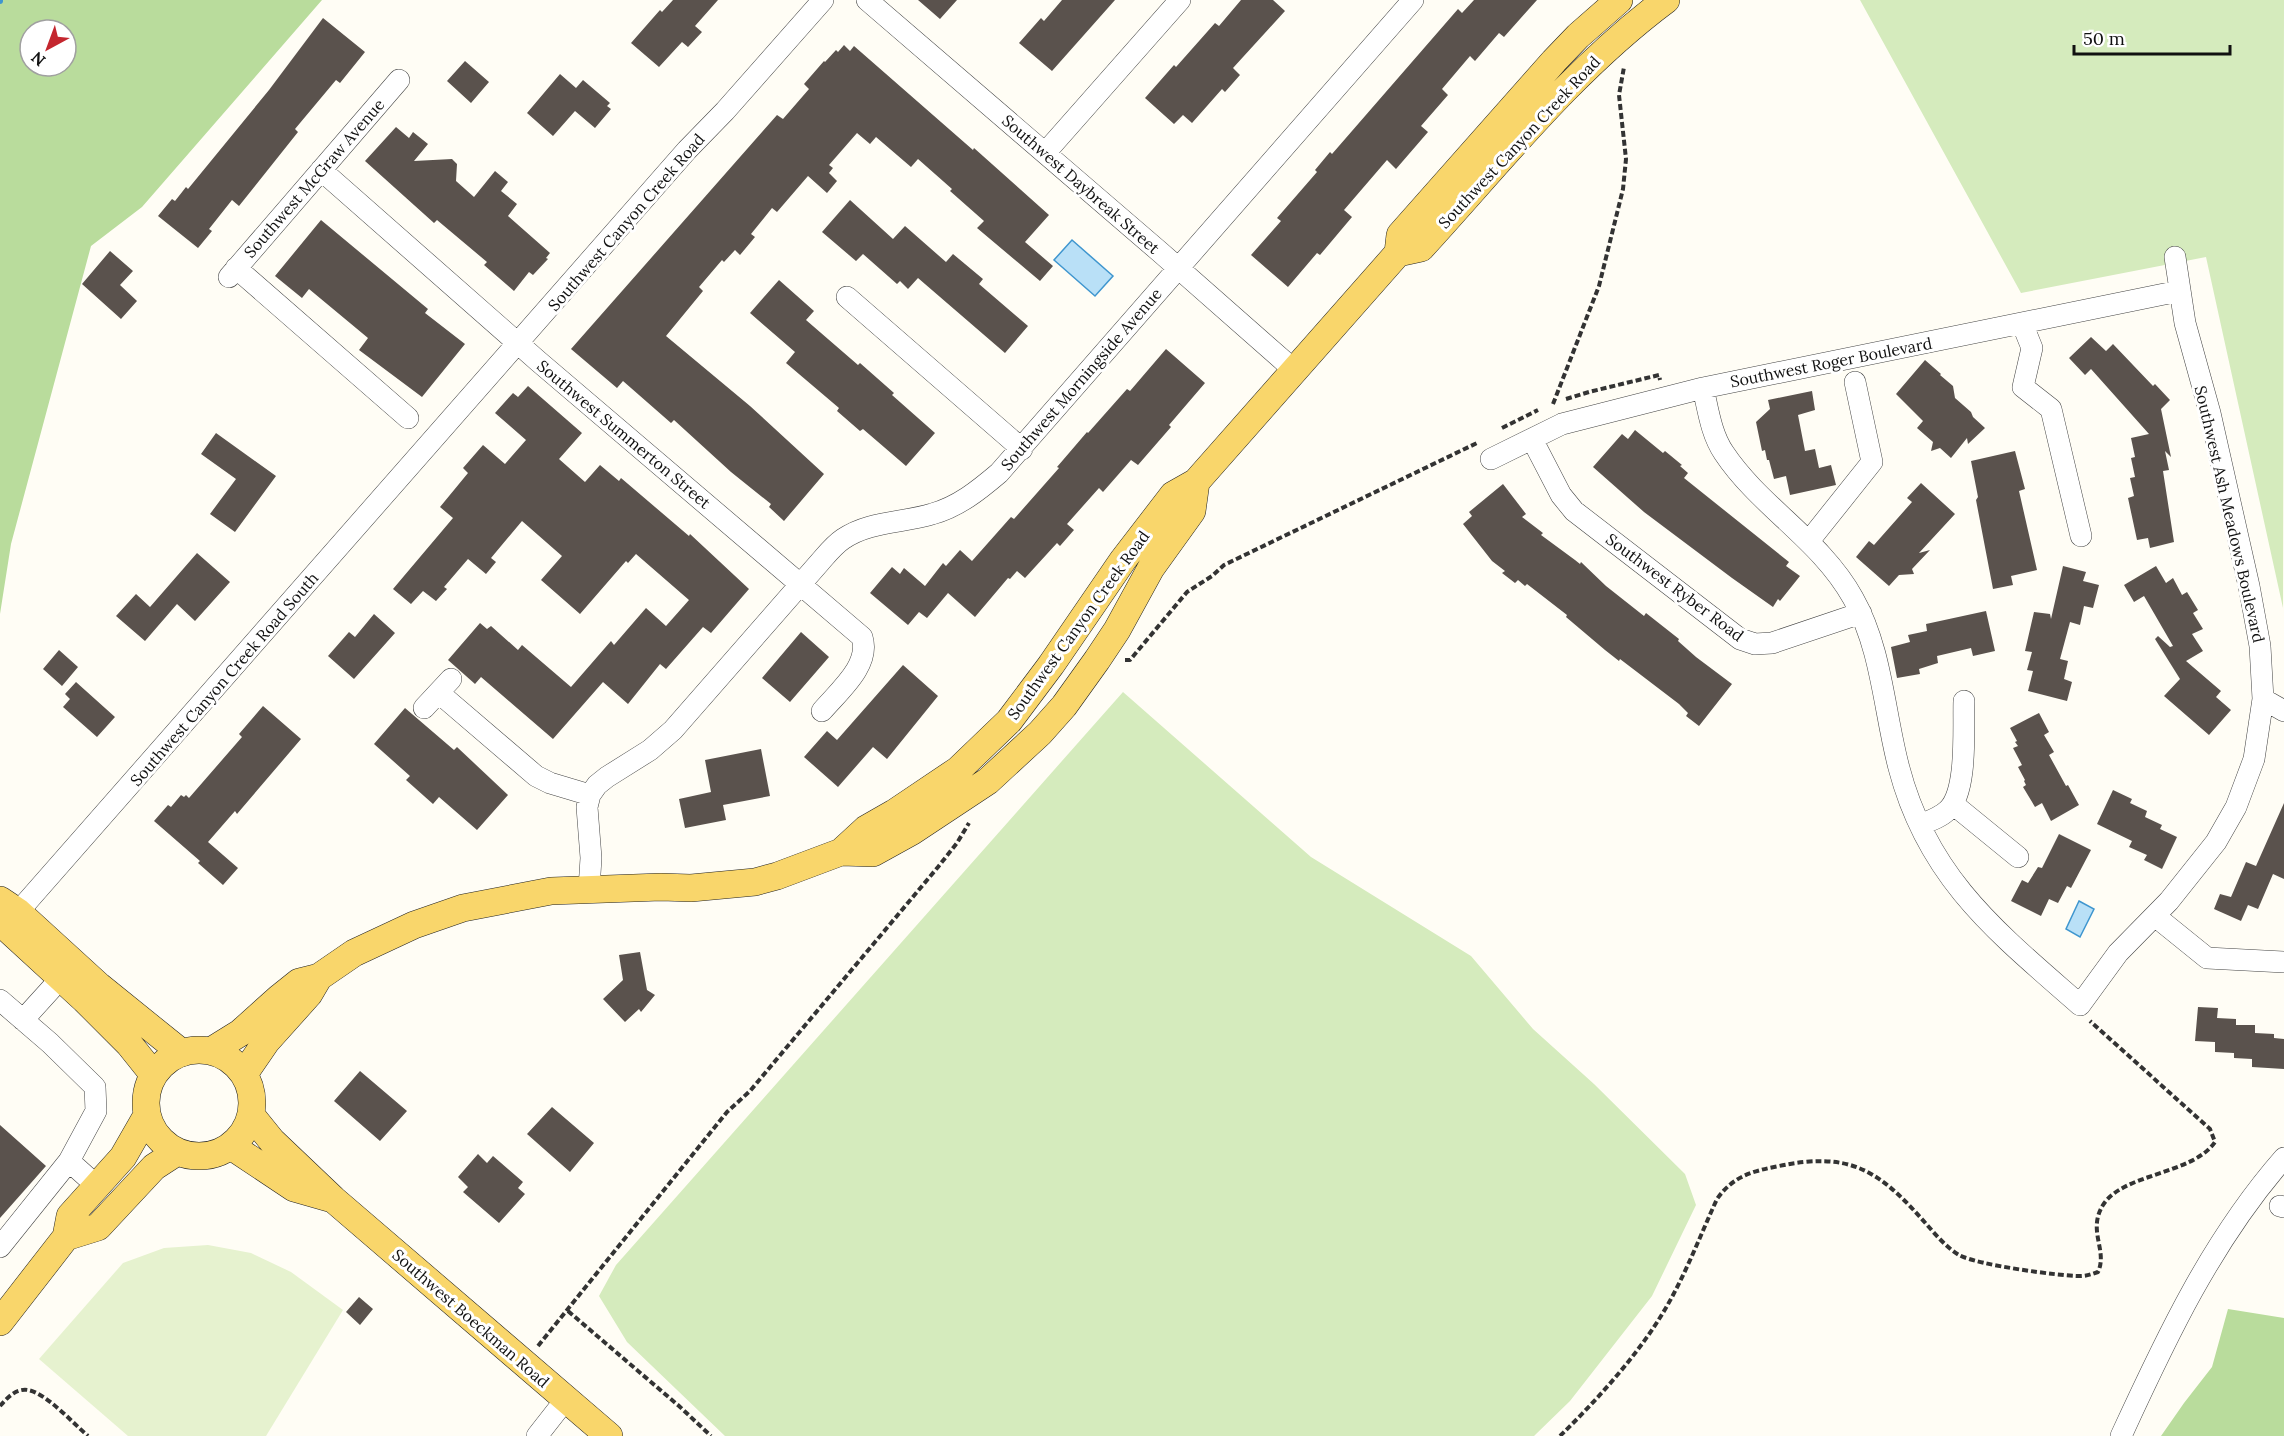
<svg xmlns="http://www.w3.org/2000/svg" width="2284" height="1436" font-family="Lora,serif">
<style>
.green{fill:#d5ebbd}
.forest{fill:#b9dc9c;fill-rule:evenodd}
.pitch{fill:#e6f2cf}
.water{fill:#b9e0f7;stroke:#3f96cf;stroke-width:1.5}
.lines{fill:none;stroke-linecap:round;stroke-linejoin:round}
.stream{stroke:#3f96cf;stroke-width:6}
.building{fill:#5a524d}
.minor-casing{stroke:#444;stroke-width:22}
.major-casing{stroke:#222;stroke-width:28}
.path{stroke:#333;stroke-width:4;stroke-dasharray:6 3;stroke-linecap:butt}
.minor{stroke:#fff;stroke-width:21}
.major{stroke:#f9d66b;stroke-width:27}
.labels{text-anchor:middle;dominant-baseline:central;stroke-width:6;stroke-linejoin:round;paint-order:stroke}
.street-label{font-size:16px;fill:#111;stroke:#fff}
</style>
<rect width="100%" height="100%" fill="#fffdf5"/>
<path class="green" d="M1860 0H2284L2283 608 2206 257 2021 293Z
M1123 692 1311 857 1471 956 1533 1029 1594 1084 1685 1174 1696 1205 1652 1296 1570 1401 1534 1436H725L627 1342 599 1296 616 1265Z"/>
<path class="forest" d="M0 0H322L142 207 91 246 11 544 0 614ZM30 30H66V66H30Z
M2228 1309 2284 1318V1436H2161L2184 1403 2212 1367Z"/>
<path class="pitch" d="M208 1245 251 1253 291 1272 343 1310 266 1436H128L39 1359 123 1263 164 1248Z"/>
<path class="water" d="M1072 240 1113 276 1095 296 1054 260Z
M2079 901 2094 909 2080 937 2066 929Z"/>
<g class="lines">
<path class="stream" d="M0 1V0"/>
</g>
<path class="building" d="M673 0H718L695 26 702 32 688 47 682 42 659 67 631 43 660 10 662 12Z
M918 0H957L940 19Z
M1062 0H1115L1052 71 1019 43 1041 18 1044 21Z
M1241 0H1273L1285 11 1233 68 1240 75 1225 92 1222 89 1192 123 1183 115 1174 124 1145 98 1174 65 1176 67 1215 23 1219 26Z
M1474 0H1537L1504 37 1499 33 1475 61 1470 56 1442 89 1448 95 1421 126 1428 132 1396 169 1387 160 1344 210 1352 217 1320 255 1317 253 1288 287 1251 255 1281 221 1277 218 1317 172 1315 170 1330 152 1332 154 1458 9 1462 13Z
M323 18 365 52 340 83 336 80 295 129 298 132 239 206 232 200 209 229 212 231 198 248 158 216 172 199 175 201 186 187 188 189 269 90Z
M844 45 850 51 854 46 973 150 974 148 1049 215 1025 242 1053 266 1040 281 977 228 984 221 950 191 952 189 918 159 911 167 876 137 870 144 857 133 829 165 833 168 829 173 837 181 827 193 808 176 777 212 772 208 751 234 755 237 740 255 735 250 724 262 722 260 699 287 703 291 666 336 750 406 824 474 784 521 769 507 771 504 731 472 674 420 671 423 623 381 617 388 571 349 777 115 783 119 809 89 804 84 824 61 825 62 836 50 838 52Z
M465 61 489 82 471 103 447 81Z
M560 74 576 88 583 80 610 103 607 106 611 109 595 128 575 111 553 136 527 113Z
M396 127 409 138 413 132 428 144 414 161 452 159 457 164 456 181 474 197 495 171 508 182 501 191 517 204 508 216 550 253 546 258 548 259 533 275 529 272 514 291 484 265 487 262 437 220 434 223 365 161Z
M850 200 893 239 905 226 946 262 953 254 983 279 979 284 1028 326 1005 353 918 278 908 289 900 281 897 284 863 254 856 261 822 232Z
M321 220 428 309 425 313 465 344 422 397 359 350 368 338 309 289 302 298 275 276Z
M110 251 133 271 120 285 137 301 121 319 82 284Z
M779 280 814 311 806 320 858 365 860 363 894 393 892 395 935 433 906 466 863 429 860 431 837 411 839 408 786 363 795 352 750 313Z
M2091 337 2106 351 2113 344 2153 386 2155 384 2170 400 2161 409 2171 457 2165 451 2169 470 2163 471 2174 542 2150 548 2148 538 2137 540 2128 498 2134 496 2130 478 2135 477 2131 458 2135 457 2131 438 2149 434 2091 369 2085 375 2069 358Z
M1166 349 1205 383 1169 425 1171 427 1138 465 1131 460 1103 492 1099 488 1067 524 1074 530 1060 546 1057 543 1025 578 1017 571 1010 579 1008 578 975 617 948 593 927 618 919 612 908 625 870 593 892 567 900 574 904 568 925 586 943 563 946 566 960 550 972 561 1011 517 1014 519 1059 468 1057 467 1087 432 1088 433 1127 389 1130 391Z
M1925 360 1941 374 1940 375 1953 386 1955 398 1971 412 1973 417 1985 428 1968 444 1967 438 1951 458 1940 448 1931 451 1933 442 1917 428 1923 421 1896 394Z
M528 386 582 433 559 459 585 482 600 465 619 481 621 478 689 536 690 534 749 589 711 633 703 627 666 669 660 664 628 704 603 682 553 739 481 677 475 684 448 660 480 623 487 629 491 626 518 650 522 645 571 687 611 641 614 645 646 608 666 626 689 600 636 554 628 563 626 561 580 614 541 580 562 556 522 521 491 558 496 562 486 574 468 559 444 587 447 589 436 601 423 591 411 604 393 589 453 518 440 507 468 473 463 468 483 445 505 464 526 440 495 413 513 393 518 397Z
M1812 391 1815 410 1798 415 1805 451 1815 449 1819 468 1831 465 1836 485 1790 495 1786 476 1774 479 1769 460H1767L1765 450 1762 451 1756 422 1770 409 1768 400Z
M1635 430 1663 453 1665 451 1682 465 1680 466 1688 473 1684 478 1789 562 1786 566 1800 576 1780 601 1778 599 1773 607 1732 578 1644 512 1593 467 1622 434 1628 439Z
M216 433 276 476 235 532 210 514 236 479 201 454Z
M2015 451 2025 489 2019 491 2037 570 2011 576 2013 585 1993 589 1976 500 1978 497 1971 461Z
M1921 483 1955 514 1919 553 1930 550 1912 569 1914 574 1899 575 1889 586 1856 557 1869 541 1874 545 1912 502 1907 498Z
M1503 484 1526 514 1522 517 1543 533 1541 535 1575 560 1580 564 1581 562 1606 586 1644 616 1646 613 1679 639 1678 641 1696 657 1732 684 1699 726 1686 716 1688 713 1679 704 1620 659 1619 661 1605 650 1566 617 1567 615 1527 584 1525 586 1518 580 1515 583 1502 573 1505 571 1492 561 1463 524 1472 516 1469 512Z
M197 553 230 582 195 621 177 604 145 641 116 616 136 594 150 607Z
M2063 566 2086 572 2083 581 2099 585 2093 608 2084 606 2080 625 2070 622 2060 659 2068 661 2064 679 2072 682 2067 701 2028 691 2033 671 2027 670 2032 652 2025 651 2034 612 2050 614 2051 619Z
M2156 566 2166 583 2173 578 2182 595 2187 592 2198 610 2193 613 2203 629 2192 634 2203 651 2186 661 2221 691 2216 697 2231 710 2209 735 2164 696 2180 679 2155 639 2158 636 2170 647 2173 646 2144 596 2134 602 2124 585Z
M1986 611 1995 651 1973 656 1971 648 1937 656 1938 663 1919 669 1920 674 1897 678 1891 647 1910 642 1908 635 1927 631 1926 624Z
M374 614 395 633 354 679 328 656 349 632 355 637Z
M801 632 829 657 790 702 762 678Z
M59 650 78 667 62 686 43 669Z
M903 665 938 696 887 759 873 747 838 787 804 757 827 731 837 740Z
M76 682 115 717 97 737 63 707 70 699 65 694Z
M263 706 301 739 237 814 235 811 208 842 238 868 223 885 198 863 200 861 154 821 168 805 171 807 181 795 184 797 186 795 189 798 242 737 239 734Z
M405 708 454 750 457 747 508 795 477 830 439 797 433 804 406 780 410 776 374 744Z
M2039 713 2049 732 2044 735 2054 752 2049 755 2066 786 2068 785 2079 805 2051 821 2042 803 2035 807 2023 787 2026 785 2024 781 2025 780 2018 767 2022 765 2013 748 2018 746 2015 742 2017 741 2010 728Z
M761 749 770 796 723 805 726 820 685 828 679 799 711 792 705 760Z
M2113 790 2132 799 2130 803 2147 811 2145 817 2162 825 2160 829 2177 837 2162 869 2144 860 2147 855 2129 847 2132 841 2097 824Z
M2284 803V879L2273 874 2258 909 2248 905 2241 921 2214 909 2220 894 2231 897 2246 862 2256 866Z
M2059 834 2091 850 2071 888 2067 886 2058 903 2049 899 2041 916 2011 901 2022 880 2028 883 2038 867 2042 868Z
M640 952 647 990 655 995 641 1012 639 1009 625 1022 603 999 623 980 619 955Z
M2198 1007 2218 1008 2217 1018 2236 1019V1025H2255V1033L2274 1034V1038L2284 1039V1069L2252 1067V1059L2234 1058V1053L2215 1052V1042L2195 1041Z
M360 1071 407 1111 380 1141 334 1101Z
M552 1107 594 1143 570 1172 527 1134Z
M0 1125 46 1166 0 1218Z
M478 1154 487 1163 493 1156 523 1182 518 1188 525 1194 499 1223 463 1192 468 1187 458 1177Z
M359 1297 373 1309 360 1325 346 1312Z"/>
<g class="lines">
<defs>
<path id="minor" d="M867 0 1160 252 1294 370
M1045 153 1180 0
M321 170 538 361 862 637C871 665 839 691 822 711
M236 268 408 418
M229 277 399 80
M847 297 1022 449
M2022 323 2032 348 2023 387 2051 409 2081 536
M1703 388C1708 409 1711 434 1724 453 1760 507 1821 540 1853 598 1882 649 1884 712 1899 768 1928 879 1998 933 2080 1005L2118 953 2169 901 2216 842 2236 807 2254 759 2263 699 2260 646 2249 586 2210 413 2185 323 2175 257
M1532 439 1561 495 1574 511 1740 639 1755 644 1772 643 1861 613
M1491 459 1562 424 1703 388 2179 291
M1809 541 1872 462 1855 382
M439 693 536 776 550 783 590 795
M2263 699 2284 711
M424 708 451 679
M1953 804 2018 857
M1920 825C1930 821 1941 817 1948 810 1968 791 1963 728 1964 701
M589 889 591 858 587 807 590 795 597 785 607 777 650 750 673 730 820 562C827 554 834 545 843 539 869 521 903 523 932 514 958 507 979 490 999 473L1413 0
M18 912 687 150 725 111 823 0
M2155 916 2207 958 2284 962
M0 1000 50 1043 95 1087 96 1111 69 1161 98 1187
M23 1020 61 978
M2280 1206 2284 1207
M0 1247 69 1161
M537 1436 566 1399
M2121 1436C2166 1338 2212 1240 2284 1158"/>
<path id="major" d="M1398 253 1421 248C1499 163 1572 70 1666 0
M841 852 873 853 911 832 988 781 1040 733 1064 706 1097 660 1117 630 1151 568 1192 511 1196 482
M0 900 18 912 99 986 182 1053
M0 922 85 1000 129 1044 153 1074
M146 1103a53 53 0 1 1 106 0a53 53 0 1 1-106 0Z
M211 1051 240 1033 279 998 299 982 319 977 354 953 414 925 463 908 551 891 661 887 691 888 755 882 777 876 841 852 866 829 894 813 958 770 1009 721 1051 665 1123 560 1173 495 1196 482 1398 253 1400 235 1554 61 1578 36 1619 0
M244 1074 266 1042 309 994 319 977
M251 1115 272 1141 333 1199 609 1436
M231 1146 294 1188 329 1198
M66 1237 98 1227 154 1167 177 1152
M0 1322 66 1237 70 1216 123 1157 146 1117"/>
</defs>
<use href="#minor" class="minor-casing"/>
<use href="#major" class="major-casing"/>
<path class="path" d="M1566 399 1589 392 1659 375 1660 380
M1553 404 1599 286 1623 189 1626 159 1619 95 1624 67
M1502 428 1538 410
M1125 660H1130L1187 592 1212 576 1224 565 1477 443
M568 1311 679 1406 711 1436
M538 1346 727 1112 750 1091 938 867 957 843 969 823
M0 1406C7 1398 16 1388 28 1390 46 1393 74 1424 88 1436
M1560 1436C1596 1401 1635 1358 1661 1316 1684 1279 1699 1238 1717 1199 1733 1176 1753 1171 1779 1166 1847 1152 1876 1168 1920 1217 1932 1230 1944 1246 1959 1255 1977 1265 2059 1276 2080 1276 2087 1276 2092 1274 2098 1272 2108 1250 2087 1231 2103 1205 2123 1173 2192 1175 2215 1142L2210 1129 2090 1021"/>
<use href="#minor" class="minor"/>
<use href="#major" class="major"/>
</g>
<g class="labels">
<g class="street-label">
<text transform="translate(1519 142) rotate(-47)">Southwest Canyon Creek Road</text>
<text transform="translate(314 178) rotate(-49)">Southwest McGraw Avenue</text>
<text transform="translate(1081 184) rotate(41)">Southwest Daybreak Street</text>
<text transform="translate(626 222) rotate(-49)">Southwest Canyon Creek Road</text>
<text transform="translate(1831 362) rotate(-11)">Southwest Roger Boulevard</text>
<text transform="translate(1081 379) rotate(-49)">Southwest Morningside Avenue</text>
<text transform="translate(624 434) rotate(40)">Southwest Summerton Street</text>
<text transform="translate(2230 514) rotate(77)">Southwest Ash Meadows Boulevard</text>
<text transform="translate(1675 587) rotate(37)">Southwest Ryber Road</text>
<text transform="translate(1078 625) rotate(-54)">Southwest Canyon Creek Road</text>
<text transform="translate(224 679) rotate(-49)">Southwest Canyon Creek Road South</text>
<text transform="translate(471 1318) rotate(41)">Southwest Boeckman Road</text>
</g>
</g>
<g transform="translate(48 48) rotate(221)"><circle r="28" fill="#ffffff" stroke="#a0a0a0" stroke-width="1.5"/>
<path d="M0-4.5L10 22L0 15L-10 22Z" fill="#c4262e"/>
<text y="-9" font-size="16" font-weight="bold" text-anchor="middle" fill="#111111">N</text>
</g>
<path d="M2074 45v9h156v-9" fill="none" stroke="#111111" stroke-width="3"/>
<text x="2083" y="45" font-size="18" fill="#111111" stroke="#ffffff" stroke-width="4.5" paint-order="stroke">50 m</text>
</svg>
